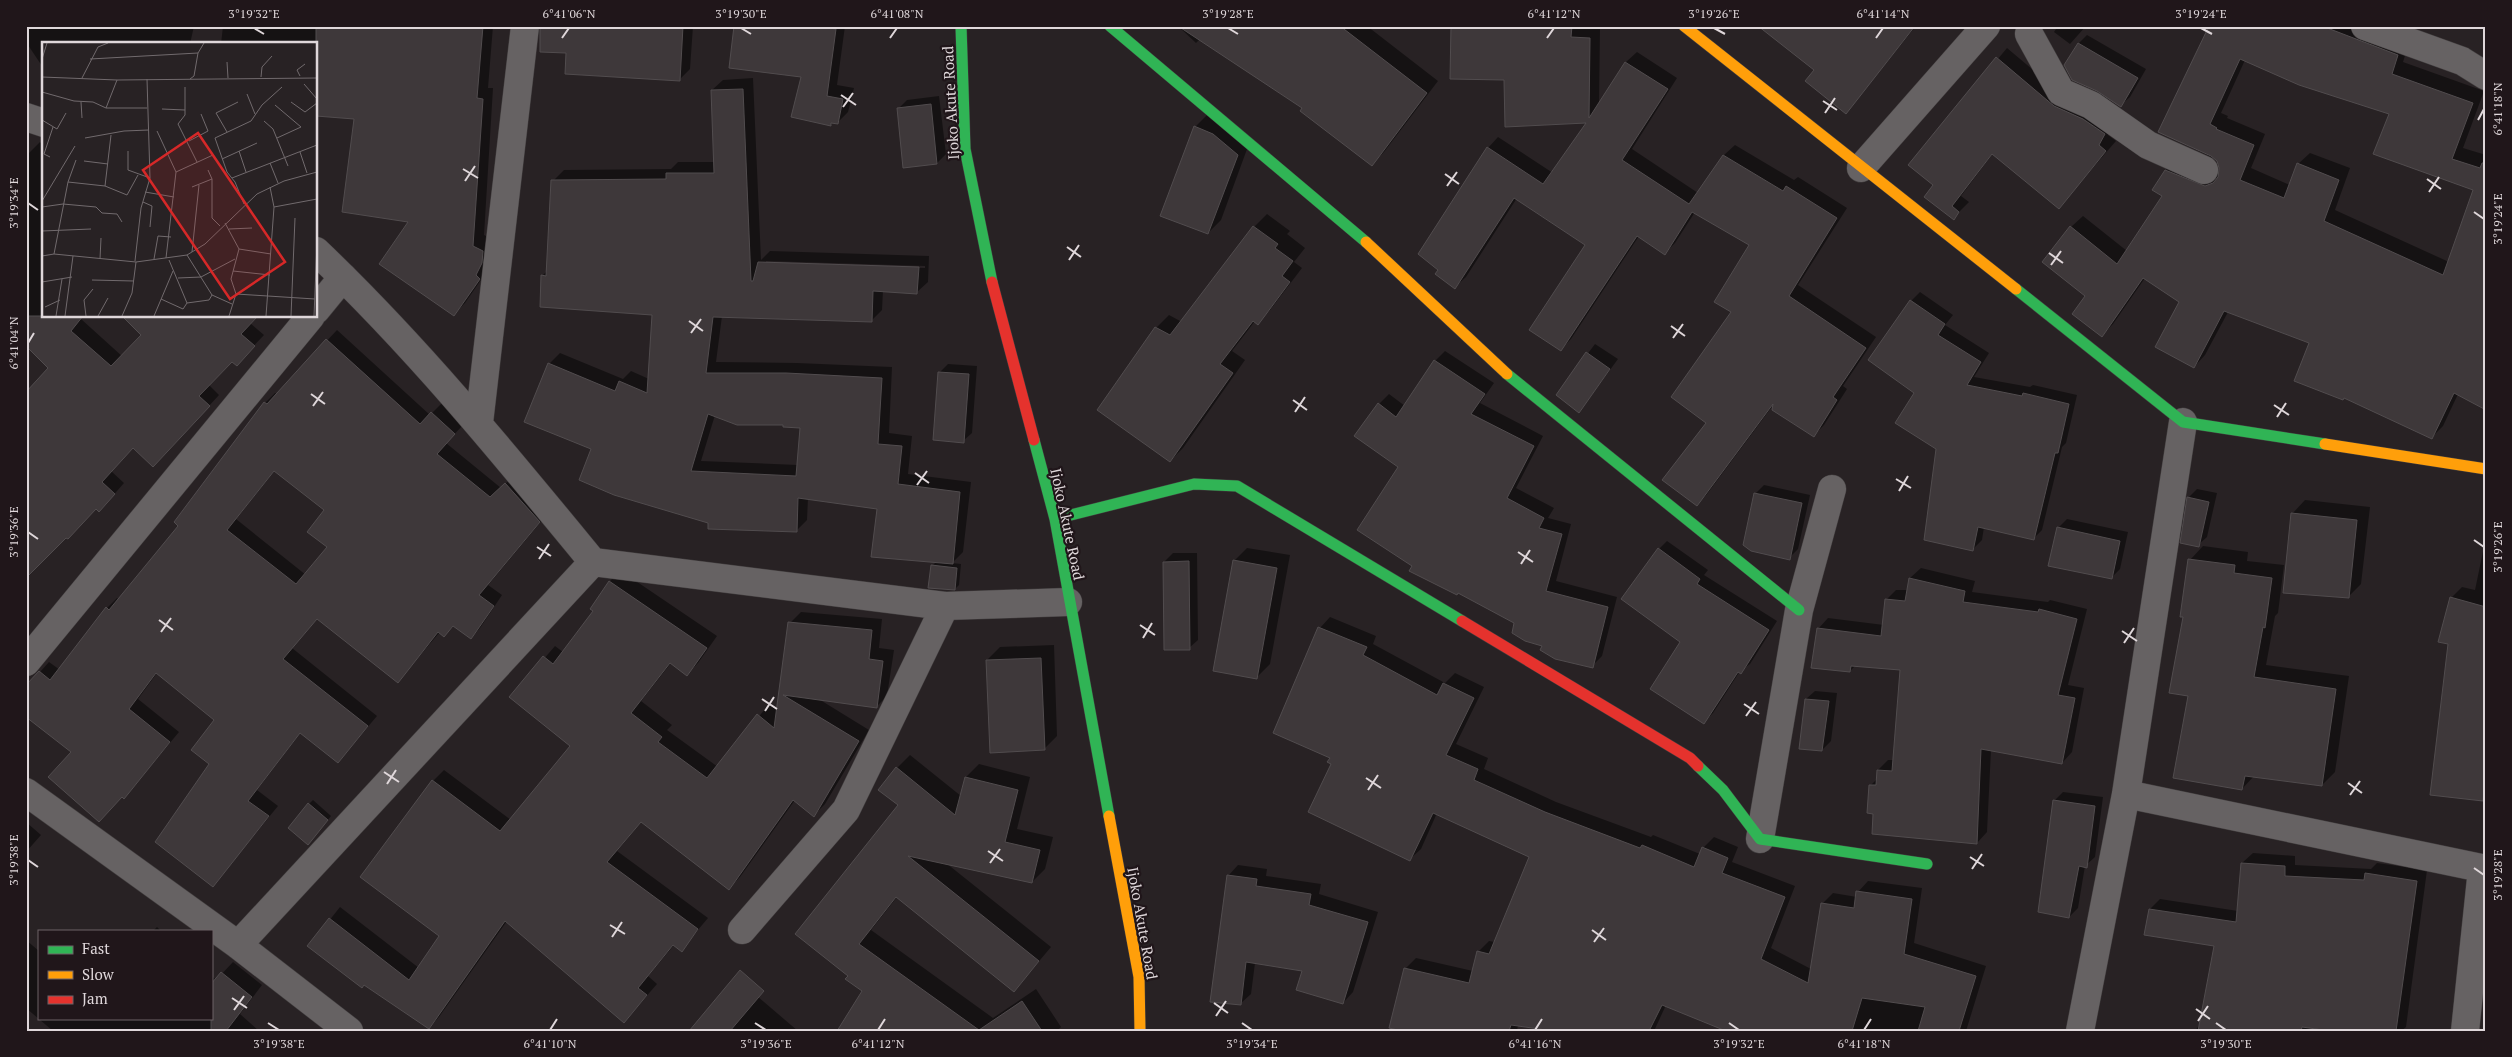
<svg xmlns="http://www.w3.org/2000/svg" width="2512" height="1057" font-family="'PT Serif',serif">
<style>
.shadow{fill:#0007;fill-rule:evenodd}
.building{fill:#3e383a;stroke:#514c4e;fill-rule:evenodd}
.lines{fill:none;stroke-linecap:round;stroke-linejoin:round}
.street-casing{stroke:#413d3e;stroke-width:29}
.fast-casing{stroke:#413d3e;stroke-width:12}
.slow-casing{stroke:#413d3e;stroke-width:12}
.jam-casing{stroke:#413d3e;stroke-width:12}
.street{stroke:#666263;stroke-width:28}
.fast{stroke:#30b455;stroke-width:11}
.slow{stroke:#ff9f0a;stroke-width:11}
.jam{stroke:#e5322d;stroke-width:11}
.ticks{fill:none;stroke:#dfd7da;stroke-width:2}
.labels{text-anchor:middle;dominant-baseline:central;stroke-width:4.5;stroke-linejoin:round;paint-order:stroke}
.street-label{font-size:15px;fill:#dfd7da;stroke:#20161a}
.inset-road{fill:none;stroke:#716a6d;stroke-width:1}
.view{fill:#d62828;fill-opacity:0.15;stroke:#d62828;stroke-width:2.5}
.inset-edge{fill:none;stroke:#dfd7da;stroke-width:2.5}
.neatline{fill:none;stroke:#dfd7da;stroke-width:2}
.ticks-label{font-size:12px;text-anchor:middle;fill:#dfd7da}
</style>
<rect width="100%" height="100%" fill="#282224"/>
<path class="shadow" d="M26 26H194L190 44H44V69L26 42Z
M223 26H493L488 88H493L484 235 494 240 490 267 465 303 454 314 411 221 316 44H221Z
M542 26H693L690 69 679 80 568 51Z
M736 26H845L837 85 854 88 848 112 837 123 833 122 831 125 802 75Z
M1178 26H1367L1438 81 1384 152 1372 164 1303 108 1200 39 1196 43Z
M1452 26 1600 28 1599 105 1626 62 1637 52 1677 78 1632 149 1698 193 1724 155 1735 145 1794 180 1798 177 1847 208 1798 285 1876 337 1843 386 1847 389 1824 425 1814 435 1774 404 1707 494 1697 505 1707 422 1733 312 1751 245 1695 212 1675 243 1665 253 1639 236 1571 339 1561 349 1587 245 1517 198 1466 277 1455 287 1488 148 1498 137 1553 173 1588 122 1505 79Z
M1760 26H1916L1846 112 1816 70Z
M2058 26H2086L2070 44 2054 32Z
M2210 26H2368L2409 43 2403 62 2484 91 2463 148 2486 155V409L2458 394 2443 426 2432 437 2345 397 2343 399 2310 342 2228 312 2205 355 2194 367 2180 302 2145 278 2113 324 2102 335 2087 296 2071 227 2083 216 2127 251 2164 196 2166 170 2177 159 2210 173 2219 174 2221 169 2217 160 2160 132ZM2245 60 2391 114 2474 189 2449 262 2335 210 2350 168 2310 153 2298 164 2290 185 2251 168 2265 134 2227 118 2228 116 2221 113Z
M2087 35 2146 69 2130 97 2121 105 2079 43Z
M2007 48 2064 96 2115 124 2108 135 2116 141 2059 207 1993 153 1961 196 1969 202 1953 218 1935 185 1910 165Z
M753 78 761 260 770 251 929 256 928 282 917 292 883 290 882 310 871 321 722 316 716 362 797 363 892 367 889 433 912 436 908 474 971 482 963 552 952 563 961 564 959 585 955 589 932 566 937 561 878 508 808 498 807 520 796 531 710 522 593 449 549 364 560 353 623 379 631 371 649 379 653 313 542 276 547 271 553 181 564 170 671 169 678 162H715L712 90 723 80ZM766 261 925 266V268L766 263ZM715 415 801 427 798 465 701 461Z
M939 96 946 154 937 163 904 167 898 109 907 100Z
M1208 114 1250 141 1221 220 1208 233 1195 127Z
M40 142 44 147V316H83L81 319 123 357 250 323 264 335 247 353 233 360 209 385 219 395 164 455 133 446 111 471 124 483 110 499 97 508 66 536 26 579V396L49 368 26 345V156Z
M1267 214 1290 231 1287 234 1305 248 1294 262 1302 268 1270 310 1257 323 1255 321 1232 351 1245 360 1183 448 1170 461 1156 328 1169 315 1182 322 1254 227Z
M1920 292 1953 315 1945 325 1989 353 1974 377 2030 387 2033 385 2077 395 2066 443 2062 447 2042 530 2033 539 1984 527 1982 540 1973 549 1916 392 1911 301Z
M337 330 430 415 442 403 464 424 446 443 501 488 516 474 549 512 488 585 502 595 480 628 471 638 454 626 444 635 440 632 398 681 318 618 292 648 377 716 338 762 301 732 257 790 278 806 213 885 211 764 216 720 157 673 138 699 179 732 124 798 73 752 40 672 49 662 60 670 107 608 117 598 119 600 180 525 175 521 265 403 275 393 277 394ZM275 470 326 509 329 547 306 575 236 519Z
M1595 344 1618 359 1579 412 1557 395Z
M1445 351 1494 383 1480 403 1543 436 1516 488 1554 508 1548 518 1571 524 1556 581 1617 597 1602 656 1592 666 1543 645 1516 623 1413 566 1399 467 1379 404 1389 394 1405 406 1435 361Z
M948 364 977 366 972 433 963 441 939 373Z
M1764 485 1810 495 1798 549 1789 558 1755 494Z
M2197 489 2217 493 2207 537 2198 545 2188 498Z
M2305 500 2370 507 2361 584 2348 597 2292 514Z
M2067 519 2128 532 2120 569 2111 578 2058 528Z
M2486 537V796L2482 799 2449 643 2451 598 2462 587 2475 590Z
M1667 541 1708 570 1704 575 1777 621 1750 664 1740 671 1713 713 1704 722 1659 549Z
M2203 546 2248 552 2247 561 2284 565 2278 613 2275 616 2266 665 2349 676 2335 772 2322 785 2254 776 2242 789 2190 695 2184 616 2190 560Z
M1247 548 1290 555 1270 664 1257 677 1234 561Z
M1173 553H1197L1198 640 1189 648 1164 562Z
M1921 568 1975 581 1972 592 2048 602 2050 600 2087 609 2068 685 2084 688 2072 752 2062 763 1991 750 1987 832 1977 843 1875 813 1870 786 1877 779 1878 770 1888 760H1895L1901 669 1856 665 1850 671 1818 629 1828 618 1884 625 1886 600 1896 590H1908L1910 578Z
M621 571 717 636 698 663 687 674 671 663 641 701 672 725 667 730 718 767 769 704 778 711 790 623 801 612 882 619 879 648 894 650 887 696 876 707 817 698 869 730 825 804 814 815 795 800 740 877 729 888 642 821 617 851 708 918 681 950 674 945 648 976 657 984 624 1022 507 921 439 1017 429 1028 309 946 340 907 419 968 441 936 362 877 433 781 444 770 511 820 572 746 511 697 555 646 563 652 595 611 592 608 610 581Z
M1330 617 1376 636 1373 644 1445 683 1455 673 1484 687 1456 744 1488 758 1484 769 1556 802 1651 837 1653 835 1700 854 1703 848 1714 837 1738 847 1732 862 1795 886 1771 948 1811 969 1822 904 1833 893 1857 897 1858 892 1868 881 1922 888 1914 943 1986 966 1966 1031H1722L1723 1028 1666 1005 1654 1031H1592L1518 1025 1517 1031H1408L1405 969 1416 958 1473 971 1478 952 1489 941 1495 942 1530 856 1437 813 1421 849 1410 859 1332 764 1320 628Z
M1054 645 1057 736 1044 749 987 660 1000 647Z
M1815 691 1837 693 1831 741 1822 750 1806 699Z
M910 755 961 796 966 777 979 764 1030 777 1017 829 1053 837 1045 869 1032 882 946 863 1051 947 1014 991 897 897 871 930 993 1018 1036 989 1061 1027 1057 1031H841L864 991 849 975 900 805 897 768Z
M2063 792 2103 797 2095 857 2085 866 2078 908 2069 917 2054 801Z
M313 800 331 816 312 839 309 804Z
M26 822 41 835 26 852Z
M2253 853 2295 856V865L2371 869 2377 863 2427 870 2406 1027 2401 1031H2195L2200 1024 2216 945 2150 909 2160 899 2238 911 2242 863Z
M1238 865 1267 869 1266 876 1321 884 1319 894 1378 912 1353 992 1343 1003 1303 970 1255 963 1251 994 1240 1004 1228 876Z
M157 927 161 931H153Z
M26 940 39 951V1018H211V975L216 980 233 962 262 985 240 1014 259 1031H53L26 1008Z
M737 979 798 1031H696Z"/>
<path class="building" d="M316 26H483L477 98 483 99 473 246 483 251 482 263 476 275 480 279 454 316 379 264 408 222 342 212 354 119 316 116Z
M683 26 680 81 565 74 566 53 540 52V26Z
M734 26H813L836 29 827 96 843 99 838 124 831 123V126L791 117 801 77 729 68Z
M1178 26H1340L1427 93 1372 166 1300 111 1302 108Z
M1451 26H1572L1571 37 1590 38 1589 118 1625 62 1668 89 1622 160 1689 204 1723 155 1783 191 1786 186 1837 218 1789 296 1866 348 1833 397 1837 400 1814 437 1772 410 1773 404 1697 506 1662 480 1706 423 1671 397 1731 312 1714 302 1749 245 1692 212 1665 255 1637 236 1561 351 1529 330 1585 245 1514 198 1455 289 1435 274 1438 270 1418 254 1487 147 1543 184 1586 123 1505 127 1504 80 1450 79Z
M1758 26H1915L1846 114 1805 81 1814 70Z
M2209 26H2322L2398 55 2392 74 2473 103 2452 159 2480 168 2482 163H2486V410L2454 393 2432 439 2344 398 2343 400 2294 381 2309 343 2224 311 2194 368 2155 347 2179 302 2143 278 2102 337 2072 314 2085 296 2042 262 2070 226 2117 264 2162 196 2152 190 2165 170 2205 186 2213 183 2218 177 2219 168 2217 161 2211 156 2158 132ZM2240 59 2299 85 2389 114 2373 154 2473 190 2443 275 2324 221 2339 180 2297 163 2284 198 2240 180 2254 145 2216 129 2217 128 2210 124Z
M2078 43 2138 78 2121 107 2097 91 2072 80 2064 65Z
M1996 57 2054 106 2083 119 2105 134 2099 145 2106 151 2059 209 1992 154 1952 206 1959 212 1954 220 1924 197 1933 185 1908 165Z
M743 89 751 281H753L758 262 919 267 917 294 873 291 872 322 713 317 706 373H786L882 378 878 444 902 446 898 484 960 492 953 564 871 557 877 509 798 498 797 532 708 529V523L614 495 579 480 591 449 524 422 548 363 615 391 619 381 647 393 652 315 540 307 541 275 546 276 551 180 666 179V173H714L711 90ZM708 414 737 425H783V427L800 428 796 476 691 471Z
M931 104 937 164 903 168 897 108Z
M1194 126 1213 134 1238 155 1208 234 1160 216Z
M1253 226 1278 244 1275 248 1293 261 1282 276 1290 282 1258 325 1253 321 1220 364 1233 373 1170 462 1097 410 1155 327 1170 335Z
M1910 300 1945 324 1938 335 1981 362 1967 385 2022 396 2023 393 2069 404 2058 453H2055L2034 540 1978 527 1973 551 1924 540 1936 449 1895 423 1914 393 1868 360Z
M26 316H83L71 331 111 366 141 335 122 316H258L241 334 255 346 237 366 232 362 199 396 210 406 153 467 133 448 102 482 115 494 99 512 96 509 68 539 66 538 26 578V392L48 368 26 346Z
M326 339 420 424 431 412 455 434 437 454 490 497 505 483 540 522 479 595 494 606 471 639 453 626 444 637 438 632 398 683 317 619 283 659 368 726 338 763 300 733 248 801 269 816 213 887 155 842 209 764 191 750 214 720 156 673 129 709 170 742 124 799 122 797 99 822 48 777 71 752 26 717V685L39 671 50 680 106 607 109 610 178 526 174 522 264 402 267 404ZM274 471 324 510 307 532 327 547 296 584 227 530Z
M1586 352 1610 369 1579 413 1556 395Z
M1434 360 1485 394 1471 414 1534 446 1507 498 1544 518 1539 528 1562 534 1546 591 1608 607 1593 668 1555 659 1540 650 1542 646 1525 641 1512 633 1514 623 1458 593 1457 595 1409 571 1412 566 1357 530 1398 467 1354 436 1378 403 1396 417Z
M938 372 969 374 964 443 933 440Z
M1754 493 1802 503 1790 560 1751 551 1743 545Z
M2187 497 2209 502 2199 547 2180 543Z
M2291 513 2357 520 2349 598 2283 593Z
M2057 527 2120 541 2112 579 2048 566Z
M1658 548 1700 579 1697 584 1769 630 1741 674 1738 672 1704 724 1650 689 1680 642 1621 599Z
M2188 559 2235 565 2234 573 2272 578 2265 628 2263 627 2254 677 2336 689 2322 786 2245 776 2242 790 2173 778 2188 696 2169 693 2183 617H2180Z
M1233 560 1277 568 1257 679 1213 671Z
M1189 561 1190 650H1164L1163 562Z
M931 565 957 568 955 590 928 588Z
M1909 578 1965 591 1963 602 2038 612 2039 609 2077 619 2058 695 2075 698 2062 764 1981 749 1977 844 1872 834 1873 814 1867 813 1869 785H1876L1877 770 1892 771 1900 670 1851 666 1850 672 1811 668 1817 628 1881 636 1885 599 1905 601Z
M609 581 707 648 687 676 670 663 631 713 662 737 658 742 707 778 757 714 774 728 788 622 872 630 869 659 883 661 877 708 783 695 859 741 814 817 793 800 729 890 641 822 607 862 698 929 682 952 673 945 638 988 647 995 624 1023 505 921 429 1029 364 985 362 988 307 946 329 918 409 980 439 936 360 877 432 780 500 831 570 746 509 697 543 656 553 664 593 611 590 609Z
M2450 597 2486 607V774L2483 801 2430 795 2448 644 2438 642Z
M1318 627 1367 647 1363 655 1437 695 1443 683 1474 698 1446 755 1478 769 1474 780 1545 812 1640 848 1642 845 1694 867 1702 847 1728 858 1722 873 1785 897 1761 959 1808 983 1821 903 1854 908 1856 891 1912 899 1904 954 1976 976 1959 1031H1918L1925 1007 1862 998 1852 1031H1726L1662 1005 1649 1031H1553L1511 1025 1509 1031H1402L1389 1028 1404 968 1469 983 1477 951 1489 954 1529 857 1433 813 1410 861 1308 812 1331 764 1327 762 1330 758 1273 733Z
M1041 658 1045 750 990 753 986 660Z
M1805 699 1829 701 1822 751 1799 749Z
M896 767 955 815 965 777 1018 790 1005 842 1040 850 1032 883 908 856 1039 961 1014 992 896 897 859 944 979 1030 1022 1001 1042 1031H837L862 991 845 979 848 976 795 934 898 805 878 790Z
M2053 800 2095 806 2087 868 2079 866 2069 918 2038 912Z
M308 803 328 820 308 845 288 828Z
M2241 863 2285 866V876L2364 880 2365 873 2417 881 2396 1031H2330L2302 1027 2301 1031H2198L2214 946 2144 935 2149 909 2236 922Z
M1227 875 1257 879 1256 886 1311 894 1309 905 1368 922 1343 1004 1296 990 1302 971 1246 962 1241 1005 1210 1002Z
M740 970 764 991 730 1031H689Z
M221 972 252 997 226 1031H211V984Z"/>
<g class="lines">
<defs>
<path id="street" d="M2365 26 2462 61 2486 76
M2029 34 2061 92 2091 105 2148 145 2204 170
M26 117 44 123
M1861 168 1986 26
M316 251C417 347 505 455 593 562L945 606 1068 602
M316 310 343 277
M479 423 525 26
M26 662 311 316
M26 792 238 945 349 1031
M2126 794 2486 869
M1760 839 1799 610 1832 489
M742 930 846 810 945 606
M238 945 593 562
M2080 1031 2126 794 2183 422
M2465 1031 2482 869"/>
<path id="fast" d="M961 26 965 149 992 282
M1110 26 1366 242
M2016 289 2183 422 2325 444
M1507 374 1799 610
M1034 440 1055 519 1109 816
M1055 519 1194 484 1237 486 1462 621
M1698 766 1723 790 1760 839 1927 864"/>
<path id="slow" d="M1684 26 2016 289
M1366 242 1507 374
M2325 444 2486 469
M1109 816 1139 977 1140 1031"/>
<path id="jam" d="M992 282 1034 440
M1462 621 1690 758 1698 766"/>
</defs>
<use href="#street" class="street-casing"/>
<use href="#fast" class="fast-casing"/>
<use href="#slow" class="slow-casing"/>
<use href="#jam" class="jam-casing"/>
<use href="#street" class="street"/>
<use href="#fast" class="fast"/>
<use href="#slow" class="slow"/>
<use href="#jam" class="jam"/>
</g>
<path class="ticks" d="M254 28 264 34M741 28 751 34M1228 28 1238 34M1714 28 1725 34M2201 28 2212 34M562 38 569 28M890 38 897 28M1547 38 1554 28M1876 38 1883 28M841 95 856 105M1823 101 1837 110M843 107 853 93M1825 113 1835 98M2478 120 2484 109M463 169 478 178M1445 174 1459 184M2427 179 2441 189M465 181 475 166M1447 186 1457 172M2429 192 2439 177M28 203 38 210M2474 212 2484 219M1067 247 1081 257M2049 253 2063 263M1069 260 1079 245M2051 265 2061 251M689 321 703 331M1671 326 1685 336M691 333 701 319M1673 338 1683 324M28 343 34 333M311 394 325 404M1293 400 1307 410M2274 405 2289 415M313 406 323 392M1295 412 1305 397M2277 417 2286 403M915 473 929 483M1896 479 1911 488M917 485 927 471M1899 491 1908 476M28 532 38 539M2474 540 2484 547M537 547 551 556M1518 552 1533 562M539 559 549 544M1521 564 1530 550M159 620 173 630M1140 625 1155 635M2122 631 2137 641M161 632 171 618M1143 638 1152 623M2124 643 2134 628M762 699 777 709M1744 704 1759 714M765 711 774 697M1746 716 1756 702M384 772 399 782M1366 778 1381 788M2348 783 2362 793M387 784 396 770M1368 790 1378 775M2350 795 2360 781M988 851 1003 861M1970 857 1984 866M28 860 38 867M990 863 1000 849M2474 868 2484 875M1972 869 1982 854M610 925 625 934M1592 930 1606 940M612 937 622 922M1594 942 1604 928M232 998 247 1008M1214 1003 1228 1013M2196 1009 2210 1019M234 1010 244 996M1216 1016 1226 1001M2198 1021 2208 1006M268 1023 279 1030M755 1023 766 1030M1242 1023 1252 1030M1729 1023 1739 1030M2216 1023 2226 1030M550 1030 557 1019M878 1030 885 1019M1535 1030 1542 1019M1864 1030 1871 1019"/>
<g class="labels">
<g class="street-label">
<text transform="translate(950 103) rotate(-93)">Ijoko Akute Road</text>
<text transform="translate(1068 524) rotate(78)">Ijoko Akute Road</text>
<text transform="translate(1143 923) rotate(80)">Ijoko Akute Road</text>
</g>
</g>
<g transform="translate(42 42)">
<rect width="275" height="275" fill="#282224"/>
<path class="inset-road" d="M0 17 5 1M48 17 156 11M185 20 186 36M258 34 255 28 263 22M0 35 75 38 275 36M219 35 220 25 230 14M40 36 56 5 66 1M148 37 152 34 156 11 162 1M262 42 275 57M143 45V73L136 82 155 120M0 50 32 59 51 60 64 66H105M205 52 213 72M39 60 40 76M249 60 263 70 275 61M233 63 259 85 235 96M64 66 75 38M120 67 143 68M0 78 15 87 24 71M222 79 231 87 246 124M115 89 134 130 124 216M185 90 174 71 196 60M43 96 82 89 107 88M147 99 166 89 159 72M86 109V128L108 136M197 109 204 130M258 110 265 131M8 115 2 112 11 85M180 117 215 101M42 119 66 122M228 121 236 141M166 128 170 137V176L178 184M134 130 171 113M190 136 275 103M26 140 63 144 85 153 96 133M63 144 69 93M150 145 170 137M103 150 132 155M0 159 33 104M101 160 110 164 108 185M202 162 193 140 185 130 173 96 209 79 220 63 240 45M0 165 21 162 54 165 60 171 75 172 80 180M232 165 275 157M183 181 197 207 189 237 194 252 187 274M187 187 210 186M0 189 49 187M197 207 229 212M150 210 157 143M12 212 26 140 34 118M145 213 170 253 190 262M0 214 12 212 94 220 145 213 163 202 215 152 242 139 275 130M58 217 59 196M112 217 116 194 129 195M127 218 145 261 167 258 170 253M93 219 99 166 108 136 105 37M191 229 228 233M136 236 159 235 193 217M50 238 92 239M0 240 30 235M194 252 273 257M119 257 141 267 145 261M3 265 18 258M14 274 20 237M23 274 31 214M44 274 42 258 51 247M56 274 66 256M80 274 90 251 94 220M112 274 131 229M224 274 232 165 228 145M249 274 253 176M272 274 275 201"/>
<path class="view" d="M156 91 243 220 188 257 101 128Z"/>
<rect width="275" height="275" class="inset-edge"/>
</g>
<rect width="2512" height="1057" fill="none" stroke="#20161a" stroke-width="55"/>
<rect x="38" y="930" width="175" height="90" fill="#20161a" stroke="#6c6367"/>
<rect x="48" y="946" width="25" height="8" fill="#30b455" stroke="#6c6367"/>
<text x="82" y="954" font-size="15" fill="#dfd7da">Fast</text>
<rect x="48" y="971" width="25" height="8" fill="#ff9f0a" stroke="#6c6367"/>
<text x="82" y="980" font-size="15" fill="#dfd7da">Slow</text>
<rect x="48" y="996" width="25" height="8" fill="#e5322d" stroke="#6c6367"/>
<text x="82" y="1004" font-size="15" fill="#dfd7da">Jam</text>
<rect x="28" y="28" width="2456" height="1002" class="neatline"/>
<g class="ticks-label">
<text x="254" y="18">3°19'32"E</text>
<text x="569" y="18">6°41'06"N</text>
<text x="741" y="18">3°19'30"E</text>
<text x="897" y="18">6°41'08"N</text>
<text x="1228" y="18">3°19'28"E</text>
<text x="1554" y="18">6°41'12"N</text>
<text x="1714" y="18">3°19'26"E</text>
<text x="1883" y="18">6°41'14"N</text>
<text x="2201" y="18">3°19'24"E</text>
<text transform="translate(2498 109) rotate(-90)" y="4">6°41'18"N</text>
<text transform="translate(14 203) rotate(-90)" y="4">3°19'34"E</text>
<text transform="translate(2498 219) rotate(-90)" y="4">3°19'24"E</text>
<text transform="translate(14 343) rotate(-90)" y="4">6°41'04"N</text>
<text transform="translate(14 532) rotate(-90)" y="4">3°19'36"E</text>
<text transform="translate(2498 547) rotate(-90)" y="4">3°19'26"E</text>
<text transform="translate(14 860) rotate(-90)" y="4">3°19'38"E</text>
<text transform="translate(2498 875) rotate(-90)" y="4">3°19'28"E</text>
<text x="279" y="1048">3°19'38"E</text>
<text x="550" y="1048">6°41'10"N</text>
<text x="766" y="1048">3°19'36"E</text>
<text x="878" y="1048">6°41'12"N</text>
<text x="1252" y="1048">3°19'34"E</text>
<text x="1535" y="1048">6°41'16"N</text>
<text x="1739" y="1048">3°19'32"E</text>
<text x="1864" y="1048">6°41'18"N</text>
<text x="2226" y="1048">3°19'30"E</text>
</g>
</svg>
